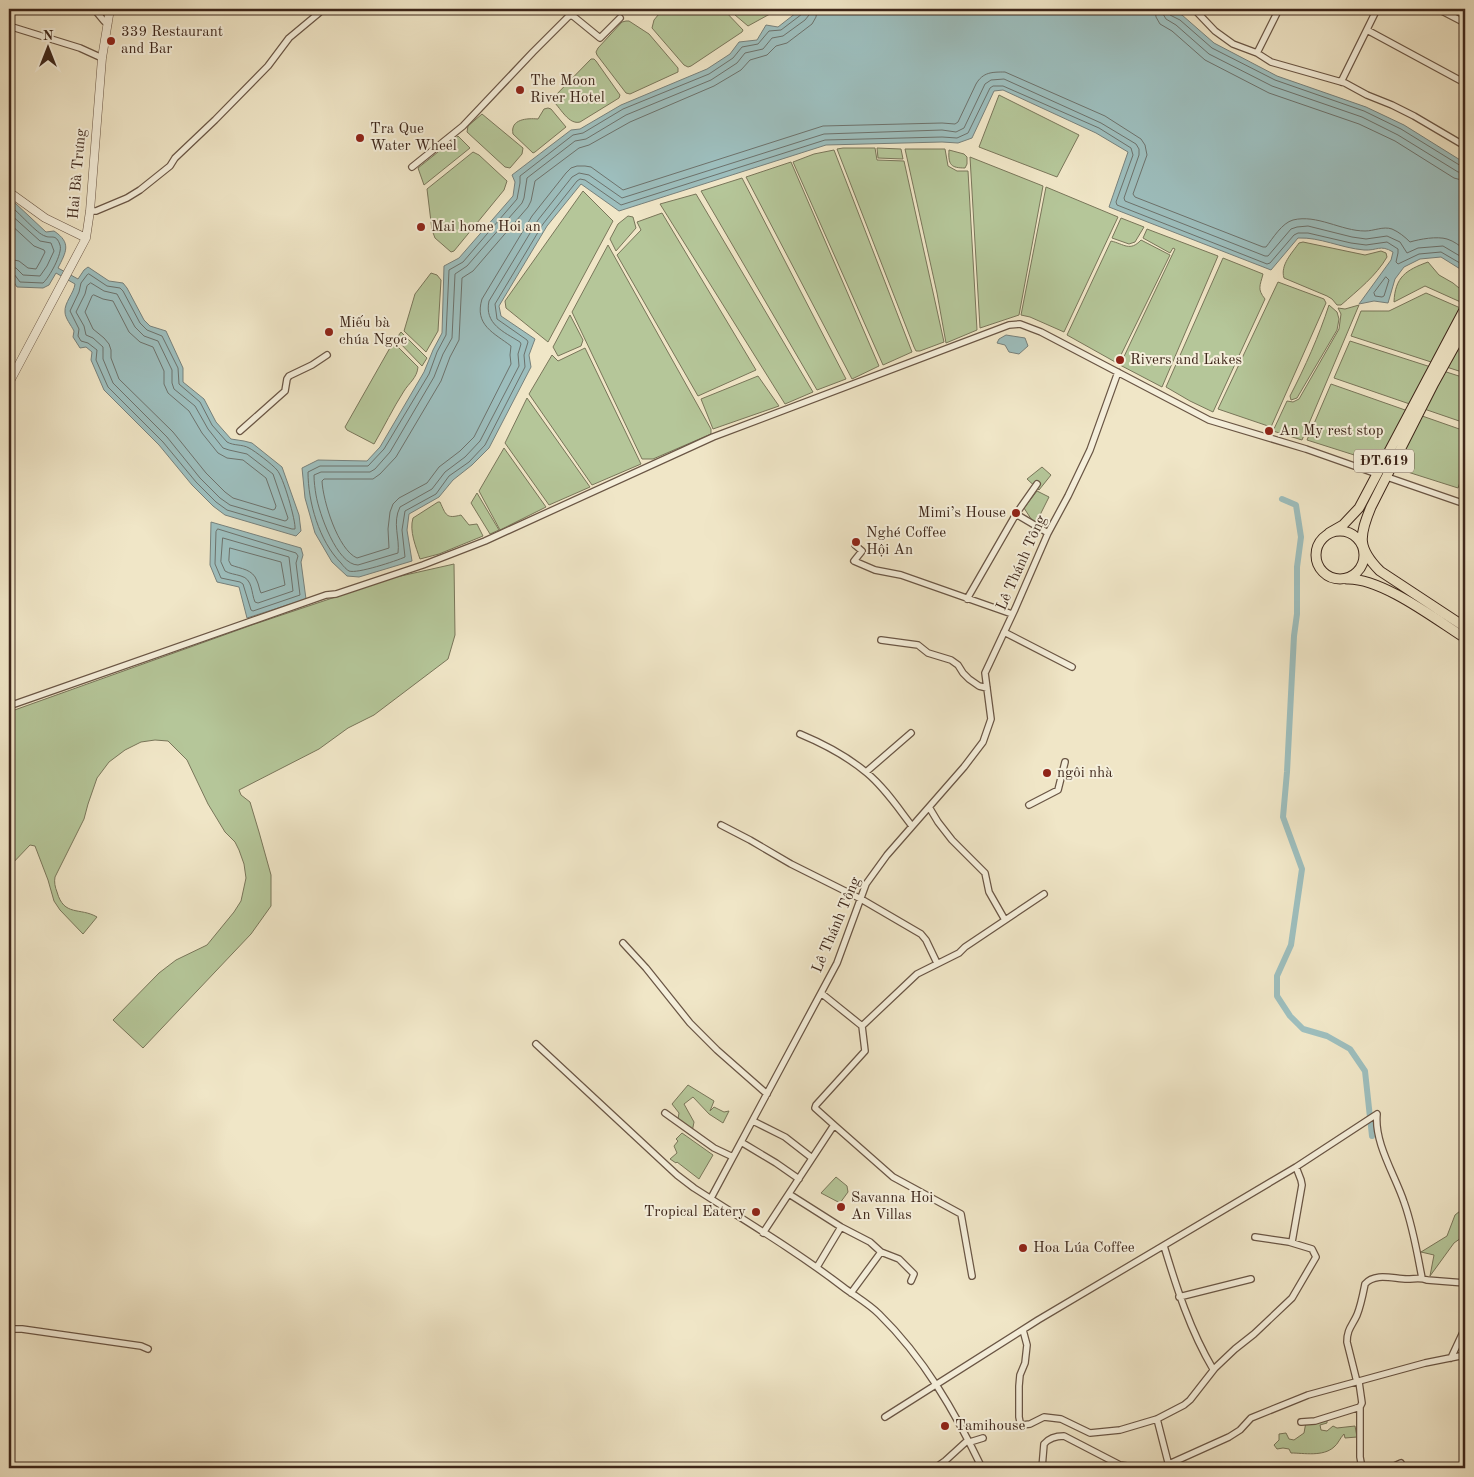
<svg xmlns="http://www.w3.org/2000/svg" width="1474" height="1477" font-family="'Old Standard TT',serif">
<style>
.green{fill:#b5c699;stroke:#79765a}
.water{fill:#9dbebd;stroke:#77817c}
.lines{fill:none;stroke-linecap:round;stroke-linejoin:round}
.shore{stroke:#6d726c;stroke-width:1}
.canal{stroke:#9dbebd;stroke-width:6}
.minor-casing{stroke:#6a5645;stroke-width:8}
.tertiary-casing{stroke:#6a5645;stroke-width:9}
.primary-casing{stroke:#3d261a;stroke-width:11}
.minor{stroke:#f5efdb;stroke-width:5.5}
.tertiary{stroke:#f5efdb;stroke-width:8}
.primary{stroke:#f0e6c7;stroke-width:9}
.poi-dot{fill:#8f2418;stroke:#f5efdb;stroke-width:2}
.labels{text-anchor:middle;dominant-baseline:central;stroke-width:4;stroke-linejoin:round;paint-order:stroke}
.shield{fill:#f5efdb;stroke:#746254;stroke-width:1}
.shield-label{font-size:14px;font-weight:bold;fill:#3d261a}
.poi-label{font-size:15px;fill:#3d261a;stroke:#f5efdb;text-anchor:start}
.street-label{font-size:15px;fill:#3d261a;stroke:#f5efdb}
</style>
<rect width="100%" height="100%" fill="#f0e6c7"/>
<filter id="stains"><feTurbulence type="fractalNoise" baseFrequency=".004" numOctaves="4"/><feColorMatrix values="0 0 0 0 .2 0 0 0 0 .09 0 0 0 0 .02 0 0 0 .5 -.17"/></filter>
<radialGradient id="worn" r=".72"><stop offset=".6" stop-color="#630" stop-opacity="0"/><stop offset="1" stop-color="#630" stop-opacity=".3"/></radialGradient>
<path class="green" d="M663 9H723L743 30 742 32 691 66 688 67 684 65 652 28 654 20Z
M728 9H779L748 26Z
M626 21H629L649 34 678 68V72L630 94 626 93 597 55 596 52 598 48 622 22Z
M591 59H594L596 61 620 95 619 98 580 122C569 125 561 109 554 102L553 98Z
M999 95 1079 135 1057 177 979 147Z
M548 108 551 109 566 127 535 152 533 153 513 134C510 119 527 118 538 119L544 109Z
M482 114 523 148 522 154 510 168 505 167 467 132 468 126Z
M458 136 470 148 424 185 418 168Z
M843 148H875L877 160 904 161 944 342 920 351H916L914 347 837 149Z
M877 148 901 149 903 159 878 158Z
M905 149H945L948 166 957 171H968L977 330 946 343 937 293Z
M834 150 912 352 883 365 793 162 814 154Z
M949 150 964 154 967 157V164L965 168C951 168 948 165 949 150Z
M473 152 479 155 507 181 504 190 454 251 451 252 435 238 432 230 427 189Z
M970 157 1043 186 1019 315 980 328Z
M791 162 879 366 852 379 746 177Z
M742 178 846 379 817 390 701 191Z
M1046 187 1118 217 1064 332 1030 317 1021 315Z
M583 191 613 221 548 342 506 308 505 301Z
M696 194 813 392 785 404 660 204Z
M662 213 756 370 698 396 617 255 641 230 637 222Z
M628 216 633 217 636 228 616 251 610 239 618 224Z
M1121 218 1144 227 1135 242 1129 244 1112 238Z
M1147 229 1218 256 1162 387 1120 365 1175 249 1173 248 1170 253 1143 238Z
M1141 240 1170 255 1117 363 1067 335 1111 241C1124 244 1130 252 1141 240Z
M1303 242 1365 255 1381 251 1386 253 1387 257C1376 276 1358 290 1341 305H1337L1332 299 1327 296 1284 278C1280 265 1292 253 1299 243Z
M608 245 711 429V434L653 459H642L572 312Z
M1223 258 1263 274C1260 286 1257 289 1265 299L1213 412 1190 401 1166 387Z
M1428 262 1439 275 1453 283 1465 293V304L1425 286 1394 302C1395 277 1406 270 1428 262Z
M431 273 437 275 441 280 438 331 426 352 404 331 415 294Z
M1278 282 1324 299 1326 303 1271 427 1218 409Z
M1426 293 1465 310V373L1351 336 1361 311H1389Z
M1329 305 1337 312 1339 319 1337 330 1297 398 1291 400 1290 396C1305 367 1319 336 1329 305Z
M1359 305 1302 440 1273 431 1287 401 1293 402 1299 399 1339 329 1341 314 1338 308 1345 309Z
M570 315 583 340 581 346 558 356 553 347Z
M401 332 427 358 422 366 396 339Z
M1350 341 1465 378V423L1334 378Z
M394 343 418 367C417 378 409 383 404 391 393 408 384 427 374 444L347 430 345 427 391 346Z
M585 348 641 464 592 485 529 394 552 355 558 361Z
M758 376 779 406 713 429 701 399Z
M1331 384 1465 431V468L1458 488 1307 440Z
M527 398 590 487 549 505 505 443Z
M504 448 546 507 500 530 479 491Z
M1042 467 1051 475 1039 490 1027 479Z
M1037 491 1049 497 1035 525 1024 508Z
M477 493 499 530 490 534 471 503Z
M438 502H440C446 515 446 519 461 515L469 525 477 524 483 536 439 554 420 559C416 547 409 531 413 518Z
M454 564 455 635 448 659 374 715 348 728 319 749 239 790 241 795 250 802 259 832 271 875V906L251 934 143 1048 113 1020 159 973 176 960 207 945 234 912 241 901 246 878 244 864 239 850 235 842 225 832 208 804 187 760 168 741 155 740 141 742 125 750 109 762 97 778 88 804 84 819 55 877C54 882 55 887 57 892 64 917 80 907 97 917L83 934 60 910 54 901 48 880 35 846 30 845 9 867V712L252 625 392 578Z
M688 1085 714 1101 710 1111 714 1107 724 1112 729 1111 723 1123 709 1114 693 1097 684 1104 694 1122 692 1132 678 1119 679 1113 672 1104Z
M682 1133 713 1155 699 1179 677 1162 676 1163 670 1159 677 1153 674 1146 678 1141 676 1139Z
M836 1177 847 1186 848 1192 840 1203 821 1193Z
M1460 1211 1465 1213V1239L1461 1238 1454 1243 1430 1276 1434 1255 1421 1252 1447 1236 1455 1215Z
M1327 1417V1423L1320 1425 1321 1430 1327 1431 1333 1426 1337 1428 1355 1426 1357 1437 1345 1438 1344 1434C1340 1438 1338 1444 1334 1447 1323 1457 1304 1453 1291 1453L1289 1449 1283 1448 1277 1449 1274 1445 1279 1440V1434L1286 1433 1289 1439 1294 1440 1304 1433 1306 1422Z"/>
<path class="water" d="M801 9H1169L1182 15 1214 43 1277 76 1366 107 1404 125 1465 163V272L1441 257 1420 259 1404 267 1395 279 1388 303 1374 301 1359 304 1391 260 1393 252C1380 244 1377 251 1364 250 1341 248 1320 237 1298 238L1271 270 1109 207 1128 152 1096 133 1003 90 994 91 972 138 958 143 942 142 826 145 619 211 581 184 547 226 499 306 501 316 535 339 529 355 531 367 489 448 472 465 453 480 439 497 409 514 407 530 412 561 359 577 347 576 332 562 315 533 305 498 302 468 318 460 367 461 380 447 424 372 433 350 442 333 444 266 459 258 513 196 515 182 512 175 571 130 580 129 621 105 707 69 730 54 739 42 757 40 766 25 778 27Z
M9 200 14 202 46 232 54 231C72 243 66 252 58 268L78 279 84 270 88 267 109 281 123 283 127 288 144 320 150 326 166 331 183 368V382L204 399 216 422 231 439 244 441 252 443 282 467 299 515 301 531 296 536 225 515 213 506 192 485 159 445 104 390 91 360 92 352 86 347 80 348 73 337 74 331C71 325 65 318 65 312 64 303 74 293 75 284L56 273 49 285 43 288 17 287 9 275Z
M1006 335 1025 338 1028 346 1019 354 1009 352 1005 345 997 343 999 339Z
M211 522 301 548 303 555 301 562 306 599 247 618 239 587 217 582 210 565Z"/>
<g class="lines">
<path class="shore" d="M803 9 802 14 781 30 769 31 758 44 742 47 733 58 709 74 623 109 583 133 573 135 520 176V183L517 199 463 262 449 270 446 335 437 352 429 374 384 449 368 466H320L308 472C308 502 319 541 341 563 343 566 347 570 349 571 357 574 396 561 405 557L402 530 405 511 436 494 449 476 469 462 485 445 525 367 524 355 528 342 527 340 497 319 495 304 543 224 577 181 580 179 585 180 621 205 825 140 942 137 957 138 968 133 990 88 993 86H1003L1099 128 1131 148 1133 155 1116 202 1117 205 1267 264 1270 263 1294 235 1298 233H1308L1351 243 1366 245 1387 242 1398 249V253L1396 262 1398 264 1419 254 1441 252 1465 266
M810 9 809 15 805 20 783 36 772 38 763 49 745 53 737 63 711 80 626 115 586 139 575 141 527 178 524 198 522 203 467 266 455 274 452 338 443 354 434 377 390 452 375 469 370 472H321L314 475C314 482 315 489 316 495 319 513 337 565 358 565L398 553C400 538 392 523 400 507L432 489 445 472 465 457 480 441 519 366 518 354 521 344 520 342C504 332 484 324 489 301L538 220 572 177 579 173 589 175 622 198 824 134 942 130 956 132 964 128 985 84 991 80 1004 79 1101 123 1136 144 1139 149V155L1124 198 1125 201 1265 256H1268L1291 229 1297 227 1308 226 1352 237 1366 239 1387 236 1400 242 1407 253 1418 248 1443 246 1465 259
M817 9 816 17 812 24 787 43 776 46 767 55 750 60 741 70 714 86 630 122 589 145 579 148 535 181 531 201 528 207 473 271 462 278 459 340 450 357 441 381 396 457 380 474 373 479H324L322 481C323 501 338 550 357 558L389 548 388 529 390 512 393 504 399 498 427 483 439 467 460 451 474 437 511 364 510 355 511 346C494 333 474 325 482 299L532 216 566 173 571 168 577 166H585L591 167 623 190 823 126 942 123 955 124 958 122 976 84C983 72 992 72 1005 72L1105 116 1141 139 1145 145 1147 155 1133 194 1135 197 1263 247H1266C1273 238 1282 223 1293 220 1317 214 1341 231 1365 231 1374 231 1383 226 1392 229 1399 232 1405 237 1410 242 1420 239 1437 236 1447 239 1454 241 1460 246 1465 250
M1155 9 1156 17 1160 24 1172 31 1205 60 1269 93 1359 124 1395 141 1454 178 1465 181
M1162 9 1163 14 1166 19 1176 25 1209 54 1272 86 1362 117 1398 135 1458 172 1465 173
M1169 9 1170 15 1180 20 1212 48 1275 80 1364 111 1401 129 1461 166 1465 167
M9 205C18 211 37 234 45 236 51 239 56 233 60 245 63 253 49 278 43 283L20 282 14 274 9 273
M9 213 40 241 51 243 54 251 47 266 40 276 23 275 16 268 9 266
M9 223 34 246 44 250 45 252 40 262 36 269 28 268 19 261 9 259
M89 274 107 286 120 288 123 291 140 323 147 330 162 336 178 368 179 384 200 402 212 425 227 442C234 446 242 444 249 448 255 451 273 465 277 470 283 476 296 521 295 529H292L227 510 216 502 196 482 163 442 108 387 96 360 97 350 88 343 81 341 78 336 79 329 70 311 79 292 81 283 87 275Z
M1386 277 1389 280 1384 296 1382 297 1375 296 1374 293Z
M91 283 104 291 117 294 135 327 144 336 158 341 172 370V383L174 389 195 406 208 429 223 448 229 450 247 454 273 474 288 518 287 520 285 521 230 505 220 498 200 478 167 437 113 383 103 359V347L93 338 86 335 84 326 76 312 85 294 87 286Z
M94 295 103 299 113 301 129 332 140 342 153 347 164 371V384L168 393 189 411 202 433 218 453 227 458 243 460 266 478 276 506 275 509 273 510 233 498 225 492 206 473 173 432 119 379 111 358V350L109 344 104 338 93 329 85 312 92 296Z
M218 529 296 553 298 556 296 563 300 595 253 611 251 610 243 584 240 582 221 578 215 564 216 532Z
M223 538 289 557 293 591 258 603 255 602C251 593 253 579 241 576 235 574 230 574 225 571L221 562Z
M230 548 281 562 285 585 261 593C259 589 259 585 257 581 253 569 241 569 231 565L229 561Z"/>
<path class="canal" d="M1282 499 1296 505 1301 537 1297 567V614L1294 636 1287 772 1283 817 1302 869 1291 945 1277 976V996L1290 1016 1303 1029 1327 1036 1350 1049 1365 1071 1372 1136"/>
<defs>
<path id="minor" d="M94 9 104 21 108 24
M1194 9 1215 31 1233 44 1257 53 1271 62 1345 83 1367 95 1392 105 1414 116 1465 146
M1438 9 1465 23
M9 26 80 48 102 58
M1367 30 1465 83
M1257 53 1279 9
M1341 82 1377 9
M412 167 463 126 533 52 569 16H573L600 38 620 18
M90 211H96L127 198 140 190 170 166 175 158 215 120 268 66 289 38 319 13
M240 431 285 391 287 379 289 376 312 365 327 355
M1387 477 1465 504
M1016 514 1048 533
M856 541 855 545 862 551 854 561 875 570 901 575 1012 614
M967 599 1016 514 1037 484
M1004 632 1072 667
M881 640 918 645 928 653 951 660 958 665 963 673 969 679 979 686 987 688
M9 706 326 595 336 594 423 565 485 541 713 437 1009 325 1020 324 1041 332 1209 420 1306 449 1377 474
M800 734C824 744 847 756 867 773 885 788 898 808 912 826
M866 772 911 733
M1029 805 1058 790 1065 762
M929 807 938 822 952 840 985 873 989 892 1005 920
M721 825 750 840 791 864 861 899 921 934 926 940 937 963
M623 943 646 968 690 1023 717 1050 767 1094
M821 993 862 1026
M536 1044 677 1175 694 1188C744 1220 796 1251 843 1287 855 1296 869 1304 879 1314 924 1358 955 1412 982 1468
M665 1113 714 1148 733 1157
M753 1121 785 1137 812 1158
M834 1125 893 1177 961 1214 972 1276
M741 1142 776 1163 799 1179
M789 1194 841 1227 870 1242 881 1252 899 1259 914 1274 911 1281
M711 1198 837 963 866 884 887 855 964 767 983 742 991 719 985 673 1015 609 1048 533 1068 496 1090 450 1118 372
M763 1233 834 1125 815 1108 816 1105 865 1051 862 1026 917 974 959 953 965 947 1044 894
M1292 1242 1302 1185 1301 1180 1296 1167
M1164 1246C1177 1289 1190 1330 1213 1369
M817 1267 841 1227
M851 1293 881 1252
M1179 1297 1251 1279
M9 1330 12 1329H22L141 1346 148 1349
M1023 1330 1027 1345 1025 1363 1020 1375 1019 1386V1417L1020 1422 1022 1425 1030 1424 1044 1417 1061 1419 1090 1433 1120 1430 1157 1419 1184 1405 1190 1400 1215 1368 1235 1349 1254 1334 1292 1298 1316 1257 1312 1249 1289 1242 1255 1237
M1451 1358 1465 1328
M1357 1382 1347 1342C1347 1329 1352 1326 1357 1315 1361 1305 1363 1294 1365 1284 1375 1272 1394 1279 1407 1279 1415 1279 1420 1277 1427 1280L1465 1283
M1359 1382 1362 1403 1360 1407V1457L1362 1468
M885 1417 1038 1320 1296 1167 1377 1114C1374 1143 1395 1175 1404 1202 1413 1227 1417 1252 1422 1278
M1157 1419 1169 1466
M1301 1422 1315 1421 1360 1407
M970 1442 983 1438
M1169 1464 1229 1437 1240 1430 1251 1418 1308 1395 1425 1363 1465 1355
M935 1468 945 1461 968 1440
M1042 1468 1044 1444C1049 1438 1057 1436 1064 1436L1120 1465 1134 1467H1169
M1390 1468 1401 1463"/>
<path id="tertiary" d="M9 192 45 218 86 238
M9 383 86 238 90 211 102 58 110 9"/>
<path id="primary" d="M1465 327 1434 383 1371 507C1359 536 1357 548 1380 571L1465 627
M1316 555a24 24 0 1 1 48 0a24 24 0 1 1-48 0Z
M1329 533 1343 525 1359 508 1465 308
M1347 579C1382 578 1435 619 1465 638"/>
</defs>
<use href="#minor" class="minor-casing"/>
<use href="#tertiary" class="tertiary-casing"/>
<use href="#primary" class="primary-casing"/>
<use href="#minor" class="minor"/>
<use href="#tertiary" class="tertiary"/>
<use href="#primary" class="primary"/>
</g>
<g class="poi-dot">
<circle cx="111" cy="41" r="5"/>
<circle cx="520" cy="90" r="5"/>
<circle cx="360" cy="138" r="5"/>
<circle cx="421" cy="227" r="5"/>
<circle cx="329" cy="332" r="5"/>
<circle cx="1120" cy="360" r="5"/>
<circle cx="1269" cy="431" r="5"/>
<circle cx="1016" cy="513" r="5"/>
<circle cx="856" cy="542" r="5"/>
<circle cx="1047" cy="773" r="5"/>
<circle cx="841" cy="1207" r="5"/>
<circle cx="756" cy="1212" r="5"/>
<circle cx="1023" cy="1248" r="5"/>
<circle cx="945" cy="1426" r="5"/>
</g>
<g class="labels">
<rect class="shield" x="1354" y="449.5" width="60" height="23" rx="4"/>
<g class="shield-label">
<text x="1384" y="461">ĐT.619</text>
</g>
<g class="poi-label">
<text x="121" y="32">339 Restaurant<tspan x="121" dy="17">and Bar</tspan></text>
<text x="530" y="81">The Moon<tspan x="530" dy="17">River Hotel</tspan></text>
<text x="370" y="129">Tra Que<tspan x="370" dy="17">Water Wheel</tspan></text>
<text x="431" y="227">Mai home Hoi an</text>
<text x="339" y="323">Miếu bà<tspan x="339" dy="17">chúa Ngọc</tspan></text>
<text x="1130" y="360">Rivers and Lakes</text>
<text x="1279" y="431">An My rest stop</text>
<text x="1006" y="513" text-anchor="end">Mimi’s House</text>
<text x="866" y="533">Nghé Coffee<tspan x="866" dy="17">Hội An</tspan></text>
<text x="1057" y="773">ngôi nhà</text>
<text x="851" y="1198">Savanna Hoi<tspan x="851" dy="17">An Villas</tspan></text>
<text x="746" y="1212" text-anchor="end">Tropical Eatery</text>
<text x="1033" y="1248">Hoa Lúa Coffee</text>
<text x="955" y="1426">Tamihouse</text>
</g>
<g class="street-label">
<text transform="translate(78 174) rotate(-85)">Hai Bà Trưng</text>
<text transform="translate(1022 563) rotate(-66)">Lê Thánh Tông</text>
<text transform="translate(837 925) rotate(-67)">Lê Thánh Tông</text>
</g>
</g>
<rect width="1474" height="1477" fill="none" stroke="#f0e6c7" stroke-width="30"/>
<rect x="10" y="10" width="1454" height="1457" fill="none" stroke="#3d261a" stroke-width="2.5"/>
<rect x="15" y="15" width="1444" height="1447" fill="none" stroke="#3d261a"/>
<g transform="translate(48 48)" stroke="#f5efdb" stroke-width="4" paint-order="stroke">
<path d="M0-4L9 19L0 12L-9 19Z" fill="#3d261a"/>
<text y="-8" font-size="14" font-weight="bold" text-anchor="middle" fill="#3d261a">N</text>
</g>
<rect width="100%" height="100%" filter="url(#stains)"/>
<rect width="100%" height="100%" fill="url(#worn)"/>
</svg>
